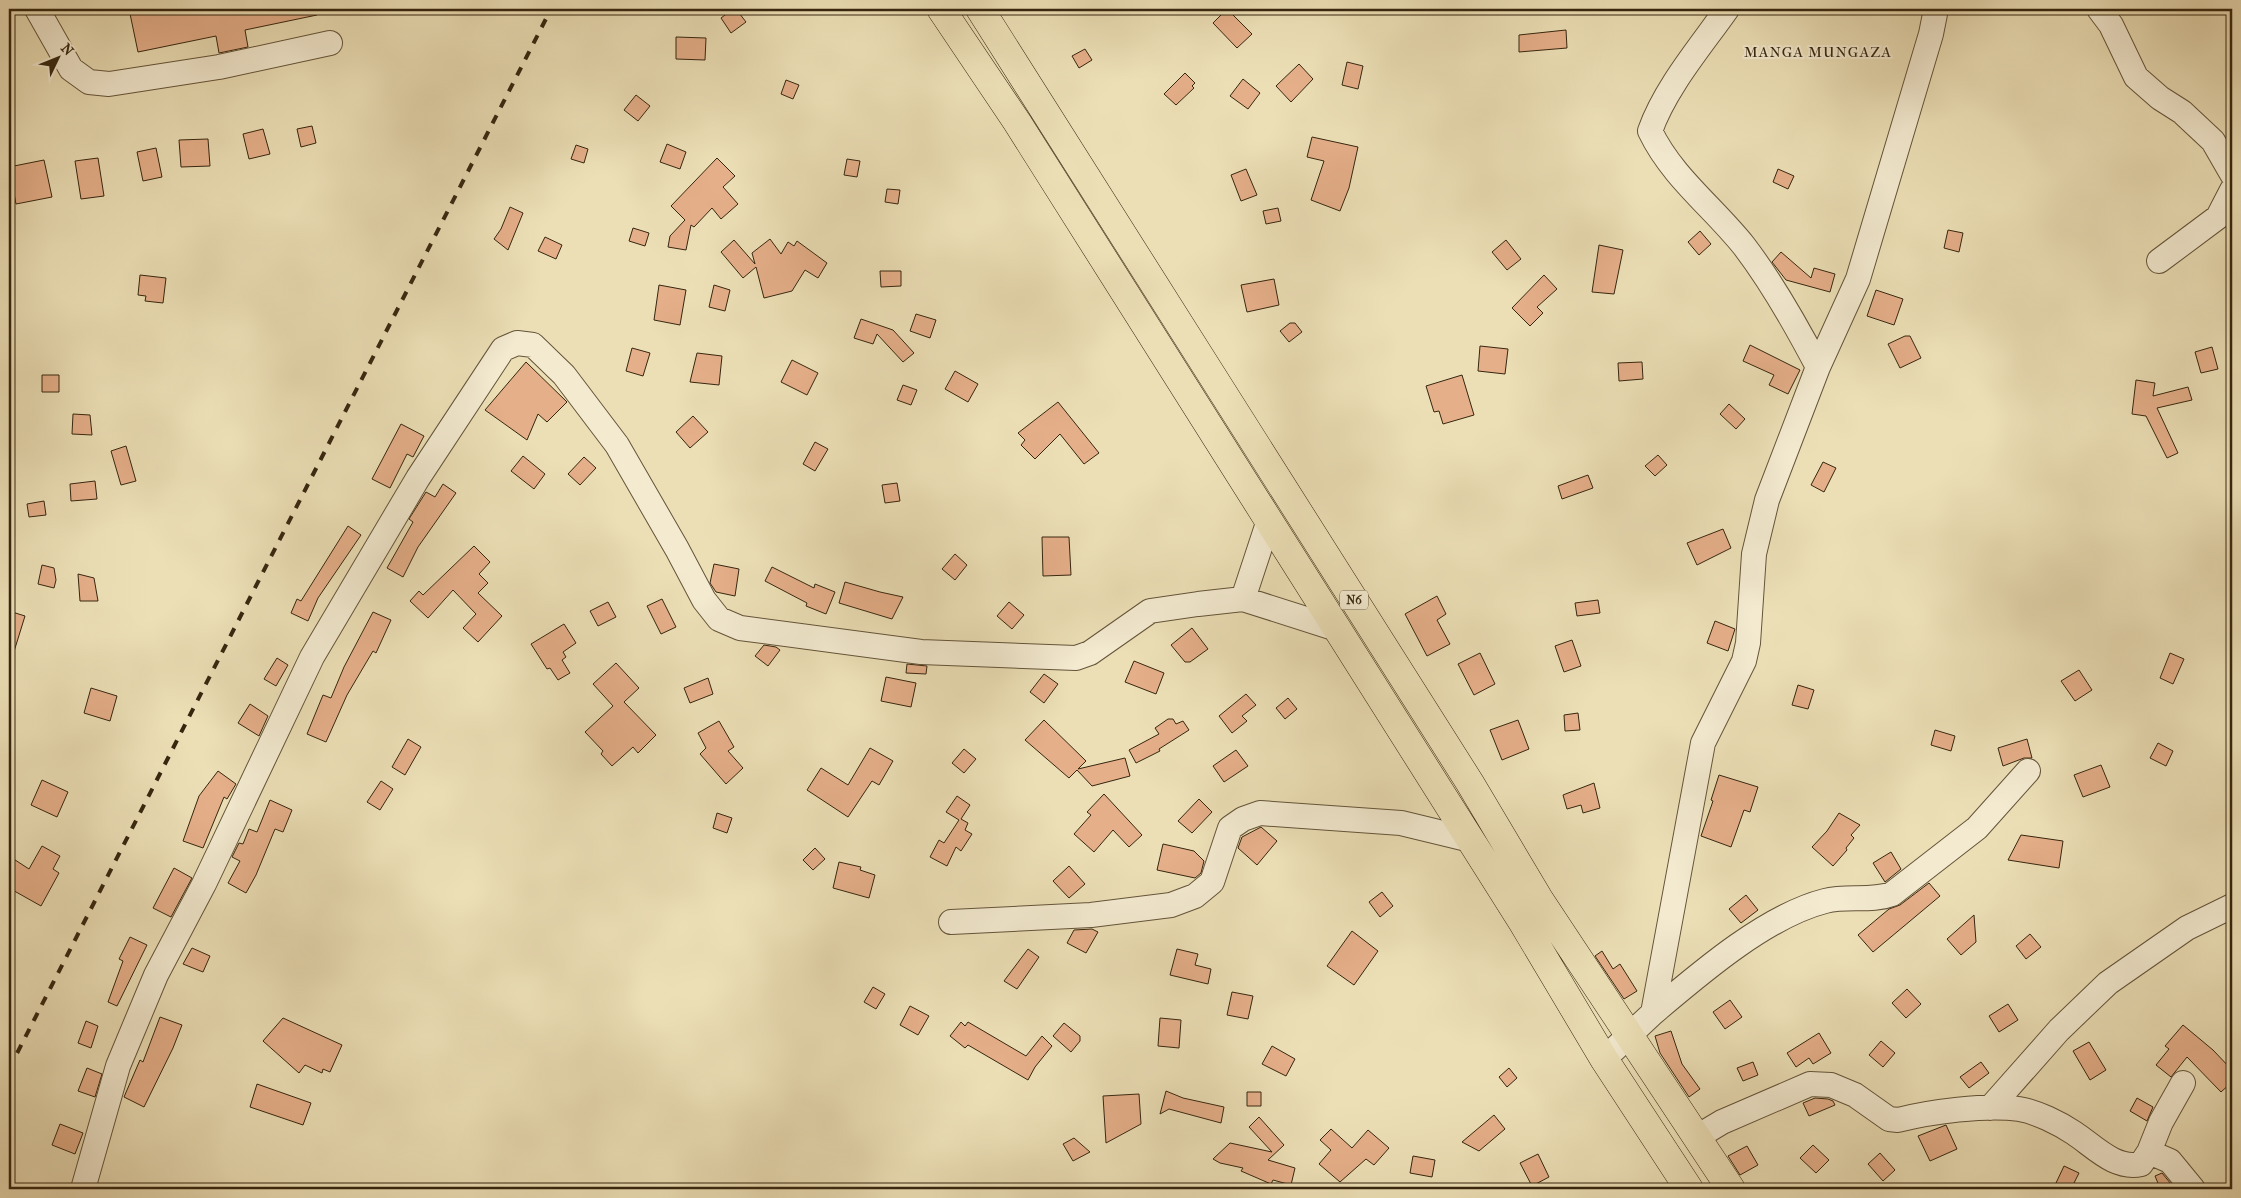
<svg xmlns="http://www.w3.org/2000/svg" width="2241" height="1198" font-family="'IM FELL French Canon',serif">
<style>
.building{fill:#e5af89;stroke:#36260f}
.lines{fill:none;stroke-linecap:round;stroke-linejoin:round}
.minor-casing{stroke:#645439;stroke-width:26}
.highway-casing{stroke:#36260f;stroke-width:29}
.minor{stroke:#f3ead0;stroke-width:24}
.highway{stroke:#ecdfb6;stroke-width:28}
.rail{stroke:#36260f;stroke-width:4;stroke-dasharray:9 9;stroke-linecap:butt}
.labels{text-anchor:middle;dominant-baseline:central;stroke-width:4;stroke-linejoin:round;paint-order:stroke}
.shield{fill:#f3ead0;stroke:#6f6149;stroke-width:1}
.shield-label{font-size:12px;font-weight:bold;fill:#36260f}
.neighbourhood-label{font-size:15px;letter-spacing:1px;fill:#36260f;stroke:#f3ead0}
</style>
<rect width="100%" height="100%" fill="#ecdfb6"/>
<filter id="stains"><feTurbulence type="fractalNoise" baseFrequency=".004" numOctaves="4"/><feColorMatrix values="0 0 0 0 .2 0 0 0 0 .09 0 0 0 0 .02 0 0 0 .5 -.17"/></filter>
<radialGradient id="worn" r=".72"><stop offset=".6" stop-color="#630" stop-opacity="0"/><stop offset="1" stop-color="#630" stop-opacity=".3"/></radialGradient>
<path class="building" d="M129 9H316L317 15 245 30 248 47 219 53 216 36 138 52Z
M733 9H736L746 22 731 33 721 18Z
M1227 9 1252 34 1237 48 1213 23Z
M1566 30 1567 48 1519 52V35Z
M676 37 706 38 705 60 676 59Z
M1085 49 1092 60 1079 68 1072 56Z
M1347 62 1363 66 1358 89 1342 85Z
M1299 64 1313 79 1291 102 1276 86Z
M1185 73 1195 83 1192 86 1194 88 1176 105 1164 94Z
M1243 79 1260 93 1248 109 1230 96Z
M786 80 799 85 793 99 781 94Z
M636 95 650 106 638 121 624 110Z
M312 126 316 143 301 147 297 129Z
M263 129 270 154 249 159 243 134Z
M1312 137 1358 147 1349 188 1340 211 1311 200 1324 161 1307 157Z
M208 139 210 166 181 167 179 140Z
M667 144 686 152 680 169 660 162Z
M576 145 588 149 584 163 571 159Z
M156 148 162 177 143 181 137 152Z
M98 158 104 196 81 199 75 161Z
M717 158 735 176 723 187 738 204 721 219 712 208 694 227 691 225 686 250 668 247 670 236 685 220 671 206Z
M847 159 860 161 857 177 844 175Z
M44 160 52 197 16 204 9 167Z
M1246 169 1257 195 1241 201 1231 175Z
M1778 169 1794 176 1788 189 1773 182Z
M887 189 900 190 898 204 885 202Z
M510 207 523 213 508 250 494 239 501 229Z
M1278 208 1281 221 1266 224 1263 211Z
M633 228 649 233 645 246 629 241Z
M1948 230 1963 233 1959 252 1944 248Z
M1700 231 1711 244 1699 255 1688 242Z
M545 237 562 245 556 259 538 251Z
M770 239 781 254 788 242 794 246 797 241 827 263 818 278 805 270 792 291 764 298 756 267 743 278 721 252 734 240 755 264 752 253Z
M1506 240 1521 259 1507 270 1492 252Z
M1599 245 1623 250 1614 294 1592 292Z
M1781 252 1811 278 1814 268 1835 274 1830 292 1786 280 1772 262Z
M880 271H901V286L881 287Z
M140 275 166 278 163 303 145 301 146 296 138 295Z
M1544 275 1557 289 1537 307 1543 313 1530 326 1512 308Z
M1274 279 1279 305 1247 312 1241 285Z
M659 285 686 290 680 325 654 320Z
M714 285 730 290 725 311 709 307Z
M1876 290 1903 299 1894 325 1867 316Z
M916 314 936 320 930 338 910 331Z
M861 319 893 330 914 353 903 362 877 334 873 344 854 338Z
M1290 323H1295L1302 332 1289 342 1280 331Z
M1905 336H1910L1921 358 1900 368 1888 344Z
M1750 345 1800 370 1788 394 1769 385 1774 375 1743 361Z
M1480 346 1508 349 1505 374 1478 371Z
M2212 347 2218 369 2201 373 2195 352Z
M632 348 650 353 643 376 626 371Z
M697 353 722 356 719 385 690 382Z
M792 360 818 373 807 395 781 382Z
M526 362 567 402 547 422 538 414 527 440 485 410Z
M1642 362 1643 379 1619 381 1618 363Z
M955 371 978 384 968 402 945 389Z
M42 375H59V392H42Z
M1462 375 1474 415 1443 424 1439 411 1434 412 1426 386Z
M2136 380 2155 383 2153 396 2188 387 2192 400 2157 408 2178 453 2167 458 2146 416 2132 414Z
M903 385 917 390 911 405 897 400Z
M1058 402 1099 453 1084 464 1060 434 1035 459 1021 445 1025 440 1018 433Z
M1729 404 1745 419 1736 429 1720 414Z
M73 414 90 415 92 435 72 434Z
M693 416 708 432 690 448 676 432Z
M401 424 424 436 413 457 407 454 390 488 372 479Z
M815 442 828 449 815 471 803 464Z
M126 446 136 481 121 485 111 451Z
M1658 455 1667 465 1655 476 1645 466Z
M523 456 545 474 534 489 511 471Z
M584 457 596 468 580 485 568 474Z
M1823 462 1836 468 1824 492 1811 485Z
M1588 475 1593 488 1562 499 1558 486Z
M95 481 97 499 71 501 70 484Z
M897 483 900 501 885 503 882 485Z
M443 484 456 493 418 547 403 577 387 568 413 522 409 519 426 492 435 497Z
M44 501 46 515 29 517 27 504Z
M348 526 361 535 318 598 308 621 291 613 297 599 301 601Z
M1723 529 1731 548 1697 565 1687 543Z
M1042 537H1069L1071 575 1043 576Z
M474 546 490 562 479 574 488 583 478 593 502 616 478 642 463 628 476 614 453 590 428 618 410 601 419 591 423 595Z
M955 554 967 565 955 580 942 569Z
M714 564 739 569 735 596 716 592 710 583Z
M42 565 54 568 56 580 54 588 38 584Z
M772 567 814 588 815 584 835 592 826 614 806 606 807 603 765 581Z
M78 574 94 578 98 601H80Z
M845 582 880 592 903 597 892 619 839 603Z
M1437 596 1446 614 1437 620 1450 644 1427 656 1405 614Z
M662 599 676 627 661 634 647 606Z
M1598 600 1600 613 1577 616 1575 603Z
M608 602 616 617 598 626 590 611Z
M1009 602 1024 615 1012 629 997 616Z
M9 611 25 616 12 658H9Z
M373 612 391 620 376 653 373 651 347 695 326 742 307 734 323 695 331 698 344 667Z
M1715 621 1735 629 1728 651 1707 643Z
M564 624 576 643 563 652 566 657 562 660 570 673 558 680 550 668 547 669 531 644Z
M1192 628 1208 649 1190 662H1185L1171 645Z
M1572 640 1581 666 1564 672 1555 646Z
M764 645 776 647 780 650 768 666 755 656Z
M1480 653 1495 684 1474 695 1458 664Z
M2170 653 2184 659 2173 684 2160 678Z
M277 658 288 665 276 686 264 679Z
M1134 661 1164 673 1156 694 1125 682Z
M616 663 639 688 624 702 656 735 638 753 633 747 612 766 601 754 603 751 585 732 613 706 593 684Z
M907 664 927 666 926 674 906 673Z
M2079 670 2092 690 2075 701 2061 681Z
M1044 674 1058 684 1044 703 1030 692Z
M886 677 916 683 911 707 881 701Z
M708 678 713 694 690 703 684 688Z
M1798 685 1814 690 1808 709 1792 705Z
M91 688 117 696 110 721 84 713Z
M1246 694 1256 705 1242 716 1247 721 1232 733 1219 716Z
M1288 698 1297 709 1285 719 1276 708Z
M250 704 268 716 259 736 238 723Z
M1578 713 1580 730 1565 731 1564 715Z
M1168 719H1173L1176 724 1183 721 1189 730 1159 749 1160 751 1136 763 1129 750 1159 734 1155 728Z
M1044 720 1086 761 1078 769 1125 758 1130 776 1092 786 1077 770 1069 778 1025 740Z
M1518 720 1529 749 1502 760 1490 730Z
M719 721 734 747 728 751 743 768 726 784 700 754 706 748 698 733Z
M1935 730 1955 736 1951 751 1931 745Z
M408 739 421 747 405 775 392 767Z
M2027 739 2032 758H2024L2003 766 1998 748Z
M2158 743 2173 751 2166 766 2150 758Z
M870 748 893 761 879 785 872 781 848 817 807 790 821 768 848 785Z
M964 749 976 759 964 773 952 763Z
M1236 750 1248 766 1224 782 1213 766Z
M2101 765 2110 787 2083 797 2074 775Z
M218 771 236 784 227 799 224 797 203 848 183 841 199 796Z
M1719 775 1758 787 1750 812 1744 810 1731 847 1701 836 1713 801 1711 800Z
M42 780 68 792 57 817 31 805Z
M381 781 393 789 380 810 367 802Z
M1594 783 1600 808 1583 813 1581 805 1567 809 1563 795Z
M1104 794 1142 835 1129 847 1113 830 1094 852 1074 834 1091 815 1087 812Z
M957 796 970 805 961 819 968 823 965 830 972 834 961 851 956 847 947 866 930 857 939 840 944 843 959 820 946 812Z
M1199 799 1212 812 1192 833 1178 821Z
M270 800 292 810 283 832 275 829 256 875 246 893 228 883 240 861 232 857 239 843 243 844 249 829 257 832Z
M717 813 732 818 727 833 713 828Z
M1839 813 1860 825 1851 835 1854 838 1846 848 1847 850 1833 866 1812 847 1827 831Z
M1261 827 1277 841 1257 865 1238 848 1242 837Z
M2021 835 2063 841 2059 868 2008 860Z
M1163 844 1194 851 1204 861 1201 873 1195 878 1157 870Z
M42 846 60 856 53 869 59 873 41 906 9 888V856L29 869Z
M815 848 825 859 813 870 803 860Z
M1891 852 1901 869 1885 882 1873 863Z
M839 862 861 867 860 870 875 875 869 898 833 888Z
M1069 866 1085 884 1069 898 1053 881Z
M174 868 192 878 171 917 153 908Z
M1929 883 1940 896 1873 952 1858 935 1889 909 1900 905Z
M1382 892 1393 906 1380 917 1369 902Z
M1746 895 1758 910 1741 923 1729 909Z
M1974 915 1976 942 1961 955 1947 939Z
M1092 929 1098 932 1086 953 1067 943 1074 930Z
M1352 931 1378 951 1354 985 1327 966Z
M2030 934 2041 947 2026 959 2016 946Z
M130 937 147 945 117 1006 108 1002 123 961 119 959Z
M192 948 210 956 203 972 183 964Z
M1028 949 1039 957 1017 989 1004 981Z
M1177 949 1198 954 1195 965 1211 969 1208 984 1170 975Z
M1602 951 1613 969 1620 964 1637 991 1624 999 1595 956Z
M873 987 885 994 876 1009 864 1002Z
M1907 989 1921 1004 1906 1018 1892 1003Z
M1232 992 1253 996 1248 1019 1227 1015Z
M1730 1000 1742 1017 1725 1029 1713 1012Z
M2008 1004 2018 1020 1999 1032 1989 1016Z
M910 1006 929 1016 918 1035 900 1025Z
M160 1017 182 1025 173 1048 144 1107 124 1097 140 1060 143 1062Z
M283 1018 342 1045 330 1072 323 1069 322 1073 305 1065 299 1073 263 1041Z
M1160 1018 1181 1020 1179 1048 1158 1046Z
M86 1021 98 1026 91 1048 78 1043Z
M961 1022 965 1026 968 1022 1026 1056 1042 1036 1052 1046 1035 1067 1028 1080 968 1045 965 1048 950 1036Z
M1064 1023 1080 1036V1041L1071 1052 1053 1036Z
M2183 1025 2213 1050 2232 1070V1082L2221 1092 2187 1057 2171 1077 2156 1065 2169 1049 2165 1046Z
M1671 1031 1682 1064 1700 1089 1689 1097 1660 1053 1655 1036Z
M1819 1033 1831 1053 1813 1064 1809 1058 1796 1067 1787 1053Z
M1881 1041 1895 1053 1883 1067 1869 1055Z
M2089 1042 2106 1070 2090 1080 2073 1051Z
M1272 1046 1295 1059 1286 1076 1262 1064Z
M1753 1062 1758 1075 1743 1081 1737 1068Z
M1981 1062 1989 1073 1969 1088 1960 1077Z
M87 1068 102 1074 95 1097 78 1091Z
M1509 1068 1517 1078 1507 1087 1499 1077Z
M257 1084 311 1103 303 1125 250 1107Z
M1166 1091 1183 1098 1224 1107 1221 1123 1169 1109 1160 1114Z
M1247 1092H1261V1106H1247Z
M1139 1094 1141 1124 1106 1143 1103 1096Z
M1815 1098 1828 1099 1833 1101 1835 1105 1809 1116 1803 1103Z
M2137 1098 2153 1107 2147 1121 2130 1111Z
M1494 1115 1505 1129 1479 1151 1462 1142Z
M1259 1117 1284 1145 1268 1160 1295 1168 1291 1185 1273 1180 1271 1184 1241 1171 1243 1168 1220 1163 1213 1159 1230 1143 1272 1152 1249 1127Z
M60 1124 83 1133 75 1154 52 1145Z
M1946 1125 1957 1149 1930 1161 1918 1136Z
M1331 1129 1352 1148 1368 1130 1389 1148 1374 1165 1366 1159 1340 1182 1319 1164 1331 1150 1320 1140Z
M1074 1138 1090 1152 1073 1161 1063 1144Z
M1813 1145 1829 1160 1816 1173 1800 1158Z
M1747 1146 1758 1165 1740 1175 1728 1156Z
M1880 1153 1895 1170 1883 1181 1868 1164Z
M1538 1154 1549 1177 1532 1186 1520 1163Z
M1413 1156 1435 1160 1432 1177 1410 1173Z
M2064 1166 2079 1173 2071 1189 2056 1183Z
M2162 1173 2171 1184 2160 1188 2155 1176Z"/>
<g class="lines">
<defs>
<path id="minor" d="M37 9 71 69 89 82 109 84 219 67 330 43
M1727 9C1701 46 1665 88 1650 131 1672 177 1713 207 1744 246 1773 284 1796 325 1818 367
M2099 9 2111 25 2136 77 2160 98 2182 112 2213 141 2232 174
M2159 261 2218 217 2232 190
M1243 599 1268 523
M951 922 1091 915 1171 905 1195 896 1212 882 1230 828 1243 819 1260 813 1401 823 1467 839
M1653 1013C1699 974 1766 916 1825 901 1847 895 1871 902 1892 894L1977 828 2028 771
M1604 1059 1653 1013 1703 743 1744 661 1748 643 1754 554 1767 500 1818 367 1858 279 1931 34 1936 9
M1990 1108 2059 1030 2108 983 2187 928 2232 906
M1697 1137 1722 1122 1810 1084 1831 1085 1855 1095 1889 1119 1898 1120C1929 1112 1987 1104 2019 1109 2037 1112 2059 1123 2074 1133 2094 1146 2115 1170 2141 1164L2149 1152 2161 1122 2183 1083
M2149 1152 2170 1161 2193 1189
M83 1189 118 1066 156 975 204 884 312 657 418 478 503 349 517 343 533 345 564 375 617 445 677 549 704 600 719 619 740 628 921 652 1076 658 1090 653 1150 611 1198 604 1243 599 1337 629"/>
<path id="highway" d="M941 9 1017 122 1523 923 1604 1059 1689 1189
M980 9 1470 783 1539 899 1731 1189"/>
</defs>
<use href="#minor" class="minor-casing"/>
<use href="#highway" class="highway-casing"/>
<use href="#minor" class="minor"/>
<use href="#highway" class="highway"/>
<path class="rail" d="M9 1069 551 9"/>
</g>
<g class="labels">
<rect class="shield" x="1340" y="590.5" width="28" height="19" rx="4"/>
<g class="shield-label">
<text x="1354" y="600">N6</text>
</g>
<g class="neighbourhood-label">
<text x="1818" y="52">MANGA MUNGAZA</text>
</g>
</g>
<rect width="2241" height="1198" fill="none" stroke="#ecdfb6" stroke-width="30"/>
<rect x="10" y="10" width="2221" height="1178" fill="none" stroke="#36260f" stroke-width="2.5"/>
<rect x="15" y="15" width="2211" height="1168" fill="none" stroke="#36260f"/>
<g transform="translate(58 58) rotate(47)" stroke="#f3ead0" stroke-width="4" paint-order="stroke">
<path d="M0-4L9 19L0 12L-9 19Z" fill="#36260f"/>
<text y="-8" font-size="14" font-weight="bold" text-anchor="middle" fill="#36260f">N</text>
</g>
<rect width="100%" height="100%" filter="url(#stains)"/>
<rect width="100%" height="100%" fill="url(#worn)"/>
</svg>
